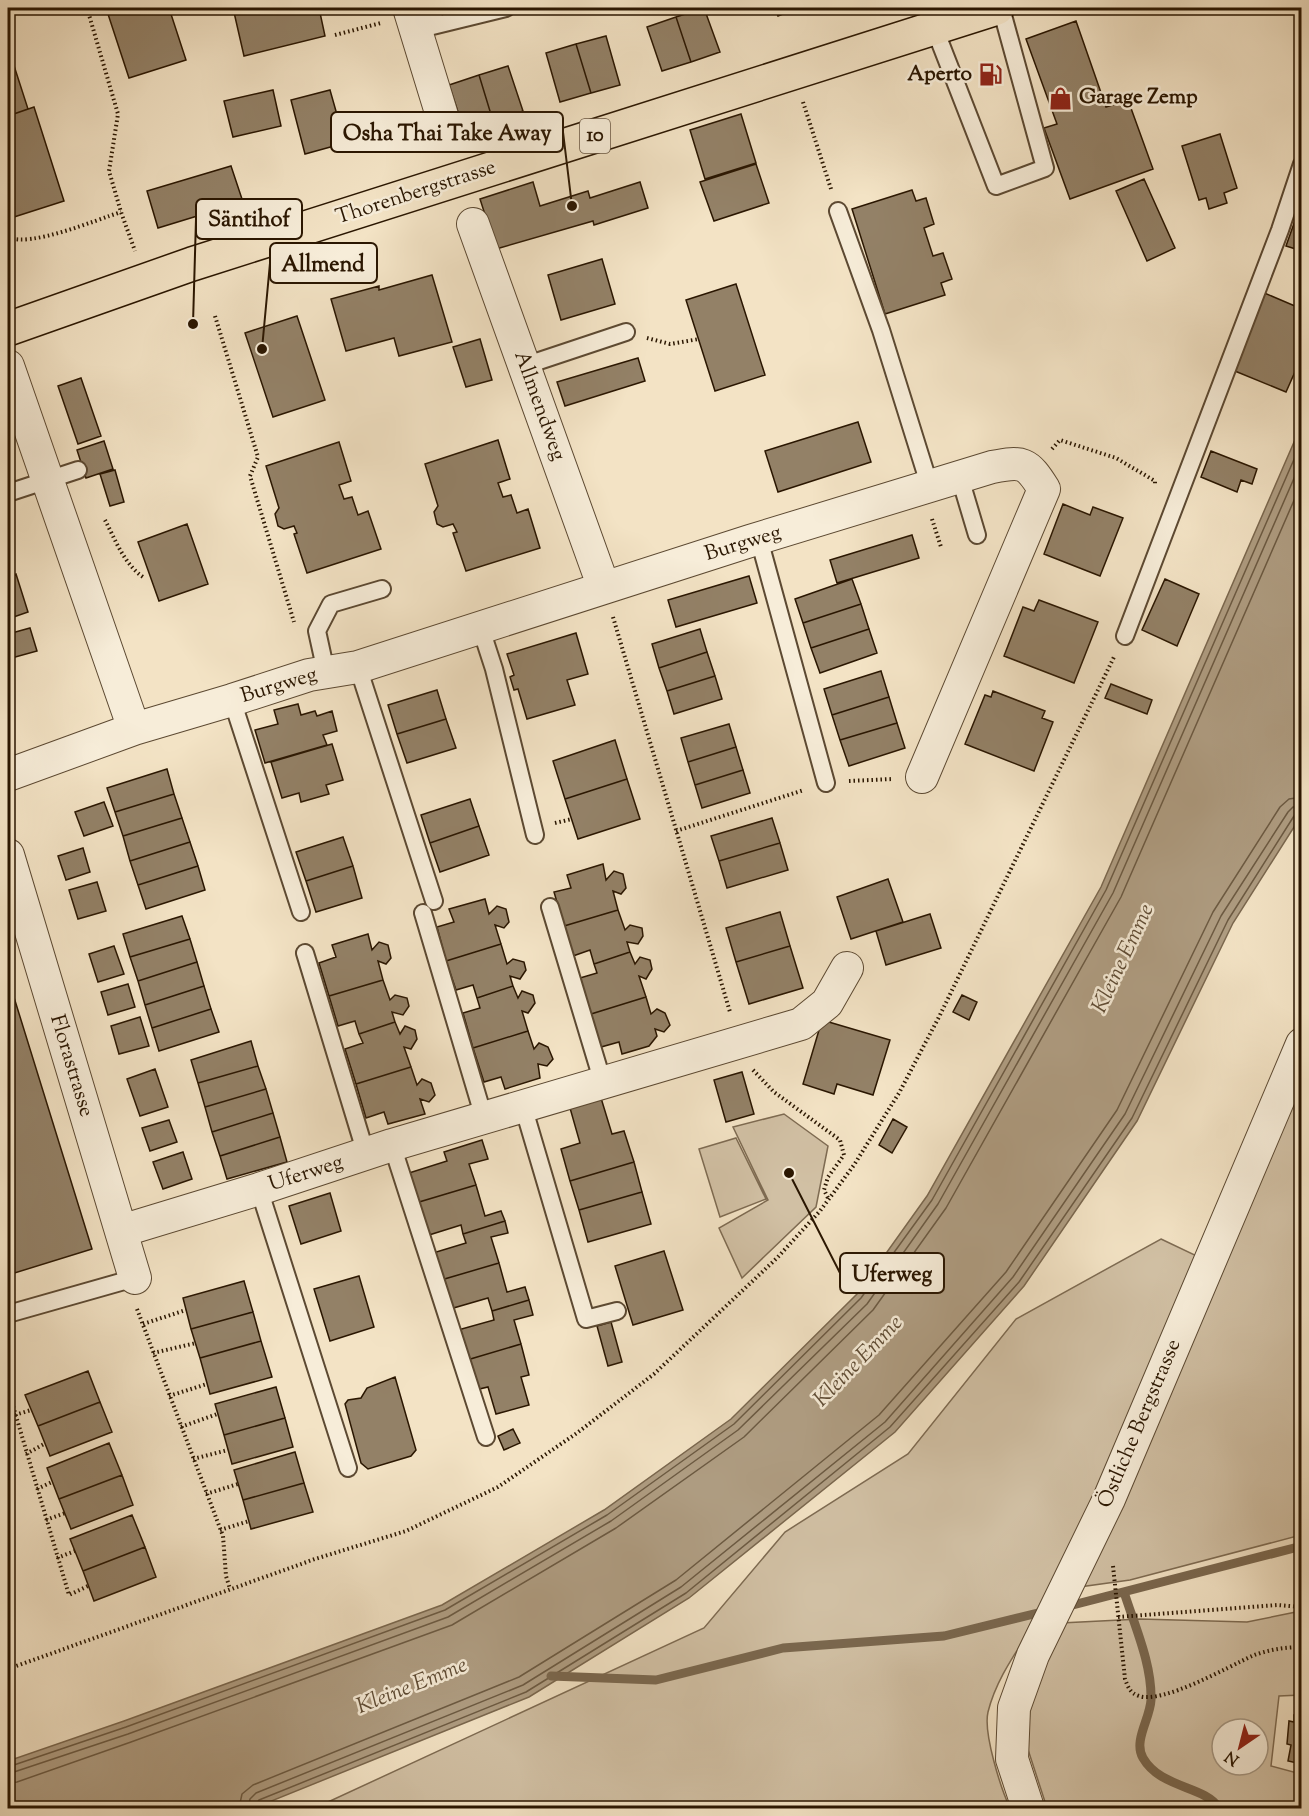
<svg xmlns="http://www.w3.org/2000/svg" width="1309" height="1816" font-family="'Sorts Mill Goudy',serif">
<style>
.green{fill:#d1c0a4;stroke:#7e6b52;stroke-width:1.5;fill-rule:evenodd}
.water{fill:#af9d82;stroke:#7a674e;stroke-width:1.5}
.lines{fill:none;stroke-linecap:round;stroke-linejoin:round}
.shore{stroke:#6c5a42;stroke-width:1.5}
.stream{stroke:#7a674e;stroke-width:9}
.building{fill:#938167;stroke:#2a1601;stroke-width:1.5}
.lane-casing{stroke:#5c4932;stroke-width:20}
.street-casing{stroke:#5c4932;stroke-width:34}
.primary-casing{stroke:#2a1601;stroke-width:36}
.path{stroke:#2a1601;stroke-width:4;stroke-dasharray:1.5 3;stroke-linecap:butt}
.lane{stroke:#f7edd9;stroke-width:16}
.street{stroke:#f7edd9;stroke-width:32}
.primary{stroke:#f3e3c5;stroke-width:33}
.labels{text-anchor:middle;dominant-baseline:central;stroke-width:5;stroke-linejoin:round;paint-order:stroke}
.shield{fill:#f7edd9;stroke:#685642;stroke-width:1.5}
.shield-label{font-size:20px;font-weight:bold;fill:#2a1601}
.poi-label{font-size:21px;font-weight:bold;fill:#2a1601;stroke:#f7edd9;text-anchor:end}
.street-label{font-size:21px;fill:#2a1601;stroke:#f7edd9}
.water-label{font-size:22px;font-style:italic;fill:#5f4c35;stroke:#f7edd9}
.leader{fill:none;stroke:#2a1601;stroke-width:2}
.callout-dot{fill:#2a1601;stroke:#f7edd9;stroke-width:2}
.callout{fill:#f7edd9;stroke:#2a1601;stroke-width:2}
.callout-label{font-size:22px;text-anchor:middle;font-weight:bold;fill:#2a1601}
</style>
<rect width="100%" height="100%" fill="#f3e3c5"/>
<filter id="stains"><feTurbulence type="fractalNoise" baseFrequency=".00333" numOctaves="4"/><feColorMatrix values="0 0 0 0 .2 0 0 0 0 .09 0 0 0 0 .02 0 0 0 .5 -.17"/></filter>
<radialGradient id="worn" r=".72"><stop offset=".6" stop-color="#630" stop-opacity="0"/><stop offset="1" stop-color="#630" stop-opacity=".3"/></radialGradient>
<path class="green" d="M1301 1070V1535L1130 1580 1079 1587Z
M784 1114 828 1146 816 1207 742 1278 719 1228 768 1200 733 1127Z
M736 1138 766 1199 720 1217 699 1149Z
M1161 1239 1199 1257C1150 1370 1102 1484 1050 1595 1031 1635 999 1668 988 1712 983 1733 1001 1789 1010 1808H315L704 1628 785 1532 908 1454 1016 1319Z
M1301 1611V1695L1279 1696 1271 1766 1301 1774V1808H1047L1022 1731 1061 1623 1140 1619 1247 1622ZM1222 1729H1258V1765H1222Z"/>
<path class="water" d="M1301 426V816L1233 923 1137 1121 1024 1286 895 1432 689 1598 529 1697 254 1808H8V1761L124 1721 442 1605 604 1510 731 1419 857 1294 927 1196 1101 887Z"/>
<g class="lines">
<path class="shore" d="M8 1767 126 1727 445 1610 607 1515 734 1424 861 1298 932 1200 1106 890 1302 441
M8 1774 128 1734 448 1617 611 1521 738 1430 867 1304 938 1204 1113 893 1302 460
M8 1783 17 1782 131 1742 452 1625 616 1528 744 1437 873 1310 946 1208 1121 897 1302 482
M239 1808 242 1794 253 1785 519 1677 676 1580 879 1415 1006 1272 1117 1110 1213 912 1280 807 1289 799 1302 797
M248 1808 250 1799 256 1793 523 1685 681 1587 885 1422 1013 1277 1125 1114 1221 916 1288 812 1293 807 1302 806
M255 1808 256 1804 259 1800 526 1692 686 1593 890 1427 1019 1282 1132 1118 1228 920 1294 816 1302 813"/>
<path class="stream" d="M1124 1592C1135 1627 1152 1664 1151 1700 1150 1719 1133 1741 1143 1758 1161 1789 1204 1785 1219 1808
M1065 1607 1302 1546
M551 1676 656 1680 783 1648 944 1636 1046 1611"/>
</g>
<path class="building" d="M106 8H169L186 60 129 78Z
M233 8H319L325 36 244 56Z
M704 8 720 52 691 62 676 17Z
M775 8H798L778 16Z
M676 17 691 62 662 71 647 27Z
M1076 21 1106 107 1128 100 1153 169 1070 199 1044 128 1057 124 1026 39Z
M606 36 620 85 591 93 576 44Z
M576 44 591 93 560 102 546 53Z
M8 47 28 109 8 116Z
M508 66 523 111 493 121 479 75Z
M479 75 493 121 464 130 449 85Z
M273 90 281 126 233 137 224 101Z
M330 90 345 143 305 154 291 100Z
M34 107 64 201 14 217 8 195V116Z
M741 114 756 163 705 179 690 130Z
M1220 134 1237 188 1224 193 1227 203 1209 209 1206 198 1199 200 1182 146Z
M756 164 769 203 714 221 700 182Z
M231 166 243 202 158 228 147 191Z
M1144 179 1175 248 1147 261 1116 191Z
M533 182 540 206 588 191 590 198 640 182 648 208 594 225 593 221 496 249 480 199Z
M912 190 916 201 926 198 934 224 924 228 933 256 943 253 952 279 941 283 945 295 885 314 852 209Z
M1302 201V251L1286 246Z
M602 259 615 304 561 320 548 275Z
M432 275 452 342 399 356 394 338 346 351 331 299 379 286V290Z
M736 284 765 375 715 391 686 300Z
M1262 292 1302 309V356L1286 392 1230 369Z
M297 316 325 400 273 417 245 333Z
M480 339 492 380 466 387 453 347Z
M638 358 645 381 565 406 557 382Z
M81 378 101 436 78 444 58 386Z
M858 422 871 462 778 492 765 451Z
M498 440 510 479 498 483 503 497 511 495 517 513 528 509 540 548 466 571 453 533 457 532 453 524 443 527 437 524 434 512 438 506 425 464Z
M104 441 113 469 86 478 77 450Z
M339 442 351 481 339 485 344 499 352 497 358 515 368 511 381 549 307 573 294 534 297 533 294 526 284 529 278 526 275 514 279 508 266 466Z
M1211 451 1257 469 1252 484 1241 480 1237 492 1201 477Z
M115 470 124 502 110 506 100 474Z
M1063 504 1090 515 1093 507 1123 518 1100 576 1044 554Z
M187 524 208 584 159 601 138 542Z
M912 535 919 558 837 583 830 560Z
M16 574 28 612 8 619V577Z
M749 576 757 603 676 627 668 600Z
M852 579 861 604 803 623 795 599Z
M1165 579 1199 594 1177 646 1142 630Z
M1039 600 1098 622 1074 683 1004 656 1023 607 1034 611Z
M861 604 869 629 811 648 803 623Z
M30 628 37 651 8 659V634Z
M700 629 707 652 659 668 652 644Z
M869 629 877 653 820 673 811 648Z
M576 633 588 674 567 680 575 705 527 719 518 689 514 690 510 677 514 675 507 654Z
M707 652 715 676 667 691 659 668Z
M881 671 889 697 832 715 824 689Z
M715 676 722 699 674 714 667 691Z
M1111 684 1152 700 1147 714 1105 698Z
M437 690 446 719 397 734 388 705Z
M993 691 1045 711 1042 718 1053 722 1034 771 965 744 985 695 991 697Z
M889 697 897 723 840 740 832 715Z
M298 704 301 715 315 711 317 716 332 711 337 731 323 735 327 745 265 763 255 730 278 724 274 710Z
M446 719 456 748 407 763 397 734Z
M897 723 905 748 849 766 840 740Z
M729 724 736 747 688 762 681 738Z
M615 740 627 779 565 799 553 761Z
M332 744 343 780 326 785 329 794 301 802 299 793 282 798 271 762Z
M736 747 743 770 695 785 688 762Z
M167 769 174 794 115 812 107 788Z
M743 770 750 793 702 808 695 785Z
M627 779 640 819 578 839 565 799Z
M174 794 182 818 123 836 115 812Z
M470 799 479 826 430 843 421 815Z
M104 802 113 826 84 836 75 812Z
M182 818 190 842 130 861 123 836Z
M772 818 780 843 719 861 711 836Z
M479 826 489 855 440 872 430 843Z
M343 837 353 866 306 881 296 852Z
M190 842 198 866 138 885 130 861Z
M780 843 788 870 727 888 719 861Z
M83 848 90 872 66 880 58 856Z
M603 864 606 880 614 871 623 874 626 888 621 894 613 891 618 910 564 926 554 892 571 888 567 875Z
M198 866 205 890 146 909 138 885Z
M353 866 362 898 316 912 306 881Z
M888 879 903 922 851 939 837 897Z
M97 882 106 911 78 919 69 890Z
M485 899 489 914 497 906 506 909 509 922 504 928 495 925 501 944 446 961 437 927 454 922 449 909Z
M618 910 625 930 630 925 642 928 643 936 638 944 627 942 630 952 594 964 590 950 573 956 564 926Z
M780 912 790 946 736 962 726 928Z
M930 914 941 948 886 965 876 931Z
M182 916 190 939 130 957 123 934Z
M368 934 372 950 379 942 388 945 391 958 386 964 378 961 383 980 329 996 319 963 336 957 332 945Z
M190 939 197 962 138 981 130 957Z
M501 944 507 964 513 959 524 962 526 970 520 979 510 976 513 986 477 998 473 985 456 990 446 961Z
M114 946 124 974 98 982 89 954Z
M790 946 803 988 749 1004 736 962Z
M630 952 635 964 640 957 650 960 652 969 646 979 639 976 646 997 591 1014 580 978 597 973 594 964Z
M197 962 204 986 145 1005 138 981Z
M8 978 92 1249 8 1275Z
M383 980 390 1000 395 995 407 998 409 1006 403 1015 392 1012 395 1022 359 1034 355 1021 338 1026 329 996Z
M128 984 135 1007 108 1015 101 992Z
M204 986 211 1009 152 1028 145 1005Z
M513 986 518 998 522 991 533 995 535 1003 528 1013 522 1011 528 1031 473 1048 463 1013 480 1008 477 998Z
M962 995 977 1002 969 1020 953 1012Z
M646 997 651 1014 657 1009 665 1013 670 1025 664 1032 655 1029 657 1036 649 1046 622 1054 619 1042 601 1047 591 1014Z
M211 1009 219 1032 159 1051 152 1028Z
M140 1017 149 1046 119 1054 111 1026Z
M822 1020 890 1040 873 1095 837 1084 834 1094 803 1084Z
M395 1022 400 1034 405 1026 415 1030 417 1039 411 1049 404 1047 411 1067 356 1084 345 1049 363 1043 359 1034Z
M528 1031 534 1049 539 1043 548 1047 553 1059 547 1066 538 1064 540 1078 505 1089 501 1077 484 1082 473 1048Z
M251 1041 258 1066 198 1083 191 1060Z
M258 1066 266 1089 205 1107 198 1083Z
M411 1067 417 1085 422 1079 431 1083 435 1095 429 1102 420 1099 425 1114 388 1124 384 1112 366 1118 356 1084Z
M155 1069 168 1107 140 1116 127 1079Z
M742 1072 754 1114 726 1122 714 1080Z
M266 1089 273 1113 212 1132 205 1107Z
M601 1098 612 1134 624 1131 634 1162 570 1181 561 1149 580 1143 570 1108Z
M273 1113 280 1137 220 1156 212 1132Z
M893 1119 907 1127 892 1153 879 1145Z
M169 1120 177 1142 150 1151 142 1128Z
M280 1137 287 1162 227 1179 220 1156Z
M482 1140 488 1159 469 1164 476 1185 419 1202 409 1173 447 1161 444 1152Z
M183 1152 192 1179 163 1189 153 1162Z
M634 1162 642 1192 579 1210 570 1181Z
M476 1185 485 1216 501 1211 505 1221 463 1234 461 1225 429 1235 419 1202Z
M642 1192 651 1224 588 1242 579 1210Z
M330 1193 341 1231 301 1244 289 1206Z
M505 1221 508 1233 491 1237 499 1263 441 1280 433 1253 466 1243 463 1234Z
M664 1251 683 1310 633 1325 615 1266Z
M499 1263 507 1292 525 1287 529 1300 492 1311 488 1298 450 1309 441 1280Z
M359 1276 374 1327 330 1341 314 1289Z
M244 1281 253 1312 191 1329 183 1298Z
M529 1300 533 1315 514 1320 521 1344 467 1360 458 1330 494 1320 492 1311Z
M253 1312 261 1341 200 1358 191 1329Z
M611 1322 622 1362 608 1366 597 1326Z
M261 1341 272 1377 210 1394 200 1358Z
M521 1344 529 1375 521 1377 529 1405 496 1414 488 1387 475 1390 467 1360Z
M88 1371 100 1402 38 1426 25 1395Z
M395 1377 416 1450 411 1456 368 1469 361 1463 345 1404 348 1400 361 1398 367 1388Z
M276 1387 285 1418 224 1435 215 1404Z
M100 1402 112 1432 50 1456 38 1426Z
M285 1418 293 1447 232 1464 224 1435Z
M513 1429 520 1443 504 1450 498 1436Z
M109 1443 122 1475 59 1499 47 1468Z
M295 1452 304 1483 243 1500 234 1470Z
M122 1475 133 1505 71 1529 59 1499Z
M304 1483 313 1512 251 1529 243 1500Z
M132 1515 145 1547 83 1571 70 1539Z
M145 1547 156 1577 94 1601 83 1571Z
M1302 1714V1764L1288 1761 1291 1745 1287 1744 1289 1721 1294 1722V1715Z"/>
<g class="lines">
<defs>
<path id="lane" d="M411 15 439 8
M934 27 996 186 1045 168 1001 8
M416 30 506 8
M838 211 881 330 930 487
M524 366 626 332
M960 478 977 535
M8 493 78 470
M759 539 826 783
M481 629 494 669 535 835
M1125 636 1280 230 1302 164
M358 667 434 901
M326 672 317 631 331 604 382 589
M232 700 301 912
M550 907 603 1083
M423 913 484 1118
M305 953 366 1154
M523 1106 586 1319 617 1311
M392 1145 486 1437
M259 1189 348 1468
M8 1314 135 1278"/>
<path id="street" d="M409 8 443 119
M473 224 604 588
M8 366 134 729
M8 775 134 729 232 700 309 675 358 667 750 541 992 467C1023 461 1027 462 1044 489L922 777
M8 855 135 1278
M121 1231 259 1189 392 1145 801 1024 827 1003 847 968
M1028 1808 1012 1759 1014 1708 1033 1655 1109 1499 1302 1044"/>
<path id="primary" d="M8 329 192 264 997 8"/>
</defs>
<use href="#lane" class="lane-casing"/>
<use href="#street" class="street-casing"/>
<use href="#primary" class="primary-casing"/>
<path class="path" d="M87 8 118 114 109 171 121 212 135 251
M335 35 381 23
M803 102 831 189
M8 237C29 248 96 220 121 212
M215 316 258 457 250 476 294 622
M647 338 670 344 699 339
M1052 449 1060 440 1116 458 1155 481V485
M932 519 941 547
M105 520C115 539 124 564 143 577
M613 617 730 1012
M849 781 893 779
M555 823 572 819
M676 831 804 790
M753 1070 774 1092 840 1140 844 1155 828 1177 824 1190 829 1200
M137 1309 223 1536 226 1576 230 1589
M143 1324 186 1310
M153 1353 196 1343
M8 1389 69 1595 88 1586
M169 1396 207 1384
M15 1415 31 1410
M181 1427 217 1414
M26 1454 44 1444
M193 1459 228 1450
M37 1489 52 1482
M206 1494 238 1484
M46 1520 65 1513
M220 1530 249 1521
M57 1558 75 1551
M1113 1566 1125 1679C1128 1687 1130 1693 1139 1696 1163 1704 1228 1667 1252 1656 1267 1650 1285 1647 1302 1647
M1118 1617 1277 1605 1302 1607
M8 1669 315 1559 406 1531 498 1487 577 1433 654 1374 777 1258 820 1211 854 1165 899 1093 940 1015 1114 657"/>
<use href="#lane" class="lane"/>
<use href="#street" class="street"/>
<use href="#primary" class="primary"/>
</g>
<defs>
<symbol id="fuel-bare" viewBox="-9 -9 18 18"><path d="M-5.5-6h7V0h2V4h1.3V-2.5L3-4.5l.8-.8L6-3V5H2.5V1h-1V6h-7ZM-4.2-4.7v3.2H.2V-4.7Z" fill="#8f2418" stroke="#f7edd9" stroke-width="2.5" paint-order="stroke"/></symbol>
<symbol id="shop-bare" viewBox="-9 -9 18 18"><path d="M-5-2.5h2.3a2.7 3.5 0 0 1 5.4 0H5L5.5 6h-11ZM-1.5-2.5h3a1.5 2.3 0 0 0-3 0Z" fill="#8f2418" stroke="#f7edd9" stroke-width="2.5" paint-order="stroke"/></symbol>
</defs>
<g fill-rule="evenodd">
<use href="#fuel-bare" x="974" y="58" width="33" height="33"/>
<use href="#shop-bare" x="1044" y="82" width="33" height="33"/>
</g>
<g class="labels">
<rect class="shield" x="580" y="119" width="30" height="34" rx="4.5"/>
<g class="shield-label">
<text x="595" y="136">10</text>
</g>
<g class="poi-label">
<text x="972" y="75">Aperto</text>
<text x="1079" y="98" text-anchor="start">Garage Zemp</text>
</g>
<g class="street-label">
<text transform="translate(416 193) rotate(-18)">Thorenbergstrasse</text>
<text transform="translate(539 406) rotate(70)">Allmendweg</text>
<text transform="translate(743 544) rotate(-17)">Burgweg</text>
<text transform="translate(279 686) rotate(-17)">Burgweg</text>
<text transform="translate(71 1066) rotate(73)">Florastrasse</text>
<text transform="translate(306 1174) rotate(-18)">Uferweg</text>
<text transform="translate(1140 1424) rotate(-67)">Östliche Bergstrasse</text>
</g>
<g class="water-label">
<text transform="translate(1124 959) rotate(-65)">Kleine Emme</text>
<text transform="translate(859 1362) rotate(-46)">Kleine Emme</text>
<text transform="translate(412 1687) rotate(-22)">Kleine Emme</text>
</g>
</g>
<path class="leader" d="M572 206L563 132M193 324L196 219M262 349L270 263M789 1173L840 1273"/>
<g class="callout-dot">
<circle cx="572" cy="206" r="6"/>
<circle cx="193" cy="324" r="6"/>
<circle cx="262" cy="349" r="6"/>
<circle cx="789" cy="1173" r="6"/>
</g>
<g class="callout">
<rect x="331" y="112" width="232" height="40" rx="6"/>
<rect x="196" y="199" width="106" height="40" rx="6"/>
<rect x="270" y="243" width="107" height="40" rx="6"/>
<rect x="840" y="1253" width="104" height="40" rx="6"/>
</g>
<g class="callout-label">
<text x="447" y="140">Osha Thai Take Away</text>
<text x="249" y="226">Säntihof</text>
<text x="323" y="271">Allmend</text>
<text x="892" y="1281">Uferweg</text>
</g>
<rect width="1309" height="1816" fill="none" stroke="#f3e3c5" stroke-width="30"/>
<rect x="9" y="9" width="1291" height="1798" fill="none" stroke="#2a1601" stroke-width="3"/>
<rect x="15" y="15" width="1279" height="1786" fill="none" stroke="#2a1601" stroke-width="1.5"/>
<g transform="translate(1240 1747) rotate(215)"><circle r="28" fill="#f7edd9" stroke="#a59783" stroke-width="1.5"/>
<path d="M0-4.5L10 22L0 15L-10 22Z" fill="#8f2418"/>
<text y="-9" font-size="16" font-weight="bold" text-anchor="middle" fill="#2a1601">N</text>
</g>
<rect width="100%" height="100%" filter="url(#stains)"/>
<rect width="100%" height="100%" fill="url(#worn)"/>
</svg>
